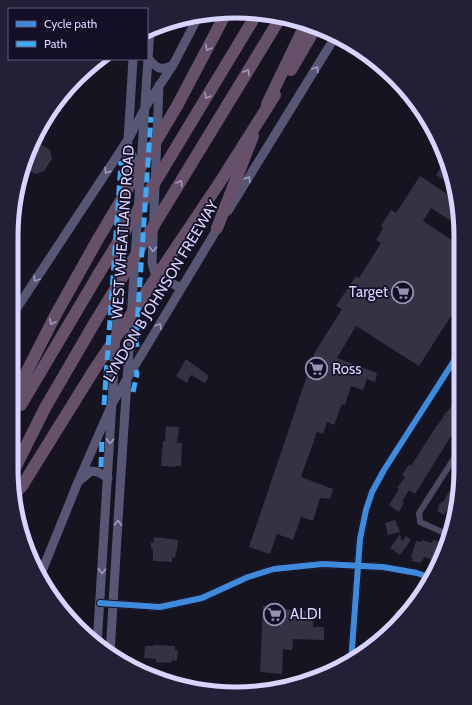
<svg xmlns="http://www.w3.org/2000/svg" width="472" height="705" font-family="Cabin,sans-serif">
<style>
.building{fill:#343243}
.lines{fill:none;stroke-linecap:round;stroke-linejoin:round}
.minor{stroke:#4a4962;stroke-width:6}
.tertiary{stroke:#4a4962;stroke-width:8}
.secondary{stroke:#575674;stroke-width:9}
.motorway{stroke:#67516a;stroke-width:12}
.motorway-bridge{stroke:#67516a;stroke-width:12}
.quiet{stroke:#3fa9f5;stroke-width:5;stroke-dasharray:10 5;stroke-linecap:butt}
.cycleway-casing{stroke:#130f26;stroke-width:8}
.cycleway{stroke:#408adc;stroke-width:6}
.oneway{stroke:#a699bc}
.oneway2{stroke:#9e9bc0}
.labels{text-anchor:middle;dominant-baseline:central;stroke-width:3.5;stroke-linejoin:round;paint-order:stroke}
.street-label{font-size:15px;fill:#d9d4ff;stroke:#130f26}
.poi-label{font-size:15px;fill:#d9d4ff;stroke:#130f26;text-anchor:start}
.rim{fill:none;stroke:#d9d4ff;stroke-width:5}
</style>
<rect width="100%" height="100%" fill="#161421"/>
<path class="building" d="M33 141 36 144 38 142 50 150 52 159 44 171 35 174 24 167Z
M446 159 448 170 451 184 436 175Z
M420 176 453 198 456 212 451 221 431 208 423 221 461 246 460 302 419 366 356 326 337 358 377 373 375 382 367 379 363 390 351 386 345 405 342 404 334 425 327 422 323 434 317 432 301 477 333 489 330 499 320 498 313 521 301 517 293 540 277 534 270 554 249 547 315 352 342 309 336 306 356 276 359 278 381 243 376 240 383 228 381 226 391 210 396 213Z
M186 359 209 376 205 383 191 375 187 383 176 376Z
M459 395 458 425 415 494 409 490 402 502 404 503 399 512 389 505 399 489 397 488 405 477 402 475 409 464 411 466 437 425H438L446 412H447Z
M166 426 179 427 177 443H182L181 466H175V467L161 466 163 441H165Z
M457 478V500L450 512 447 510 444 515 437 511 439 508 438 507 442 501 443 502Z
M395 520 400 532 388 535 385 523Z
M400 534 402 541 406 536 411 540 400 555 390 548Z
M154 537 178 540 177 551H176L175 558 172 557V562L153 561V549H151V542L153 543Z
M422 540 432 543 433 540 445 544 439 562 424 557 421 563 412 561 413 557H411L416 541 421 542Z
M263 606H279V609L314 611 313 627H324V640L293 639 292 650 283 649 282 674 260 672Z
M397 610 407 611 394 629 395 612Z
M154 645 175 646V650H178L177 661 172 660 171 663 156 662V659L144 658 145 646H154Z"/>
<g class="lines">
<path class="minor" d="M449 535 420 522 419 513 458 452"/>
<path class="tertiary" d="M100 603 160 607 202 598 248 577 274 569 303 566 323 564 383 567 417 573 431 578
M351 662 360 539 366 510 372 492 384 470 459 353"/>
<path class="secondary" d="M148 58C157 69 160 71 173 65
M159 85 152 263 155 273 161 278 181 288
M125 152 132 155 135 162 136 176
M228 211 335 37
M13 314 129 138 146 106 173 65 197 19
M79 481 91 471 98 472 108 478
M40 576 78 482 113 402 220 224
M97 646 133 59
M110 654 120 488 150 28"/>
<path class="motorway" d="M291 70 316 27
M267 104 305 25
M163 169 256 15
M159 217 279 20
M217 228 253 136
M21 405 98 275
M12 416 25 375 55 316 98 239
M12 474 45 408 95 322
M15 494 22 486 94 370"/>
<path class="motorway-bridge" d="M98 239 177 106 226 13
M98 275 163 169
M95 322 159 217
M94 370 222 179 275 95"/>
<path class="quiet" d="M137 347 136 340 151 117
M133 392 137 374 136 370
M104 405 121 163 120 161
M101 467 102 437"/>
<defs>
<path id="cycleway" d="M100 603 160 607 202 598 248 577 274 569 303 566 323 564 383 567 417 573 431 578
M351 662 360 539 366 510 372 492 384 470 459 353"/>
</defs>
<use href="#cycleway" class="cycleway-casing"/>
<use href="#cycleway" class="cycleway"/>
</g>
<defs><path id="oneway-chevron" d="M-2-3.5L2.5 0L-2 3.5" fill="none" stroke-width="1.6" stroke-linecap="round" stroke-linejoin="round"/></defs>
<g class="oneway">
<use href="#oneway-chevron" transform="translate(208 48) rotate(118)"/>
<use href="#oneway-chevron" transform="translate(247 72) rotate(-59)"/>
<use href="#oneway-chevron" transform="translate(207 96) rotate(121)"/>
<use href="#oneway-chevron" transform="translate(180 183) rotate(-59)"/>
<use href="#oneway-chevron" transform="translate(52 322) rotate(116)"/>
</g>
<g class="oneway2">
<use href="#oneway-chevron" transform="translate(316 69) rotate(-58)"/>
<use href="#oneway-chevron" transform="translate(107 171) rotate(123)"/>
<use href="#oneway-chevron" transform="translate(248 179) rotate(-58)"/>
<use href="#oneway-chevron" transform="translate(153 249) rotate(92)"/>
<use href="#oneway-chevron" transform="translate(36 279) rotate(123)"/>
<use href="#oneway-chevron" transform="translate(159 326) rotate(-59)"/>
<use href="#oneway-chevron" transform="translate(110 441) rotate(93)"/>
<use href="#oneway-chevron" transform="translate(118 523) rotate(-87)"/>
<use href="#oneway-chevron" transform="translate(102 571) rotate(93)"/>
</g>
<defs>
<symbol id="supermarket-ring" viewBox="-11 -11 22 22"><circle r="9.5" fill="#130f26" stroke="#9591b1" stroke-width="1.5"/><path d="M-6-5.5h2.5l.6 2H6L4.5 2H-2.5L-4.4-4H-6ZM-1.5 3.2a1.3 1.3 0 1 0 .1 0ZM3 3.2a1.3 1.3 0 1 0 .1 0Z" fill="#9591b1"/></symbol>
</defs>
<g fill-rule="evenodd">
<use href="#supermarket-ring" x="390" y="280" width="25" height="25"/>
<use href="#supermarket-ring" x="304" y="356" width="25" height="25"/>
<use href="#supermarket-ring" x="262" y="602" width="25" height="25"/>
</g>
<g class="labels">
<g class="street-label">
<text transform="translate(123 232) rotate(-86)">WEST WHEATLAND ROAD</text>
<text transform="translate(161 291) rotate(-59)">LYNDON B JOHNSON FREEWAY</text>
</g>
<g class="poi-label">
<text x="388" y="292" text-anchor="end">Target</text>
<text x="332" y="369">Ross</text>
<text x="290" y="614">ALDI</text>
</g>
</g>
<path d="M0 0H472V705H0ZM236 18H236A218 218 0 0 1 454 236V469A218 218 0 0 1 236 687H236A218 218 0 0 1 18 469V236A218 218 0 0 1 236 18Z" fill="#231f37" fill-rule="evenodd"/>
<path class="rim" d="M236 18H236A218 218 0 0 1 454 236V469A218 218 0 0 1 236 687H236A218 218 0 0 1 18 469V236A218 218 0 0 1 236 18Z"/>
<rect x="8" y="8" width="140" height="52" fill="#130f26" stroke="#625e7d"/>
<rect x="16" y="21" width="20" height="6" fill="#408adc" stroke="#625e7d"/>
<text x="44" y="28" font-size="12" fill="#d9d4ff">Cycle path</text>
<rect x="16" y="41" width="20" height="6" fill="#3fa9f5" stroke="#625e7d"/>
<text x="44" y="48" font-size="12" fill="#d9d4ff">Path</text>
</svg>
